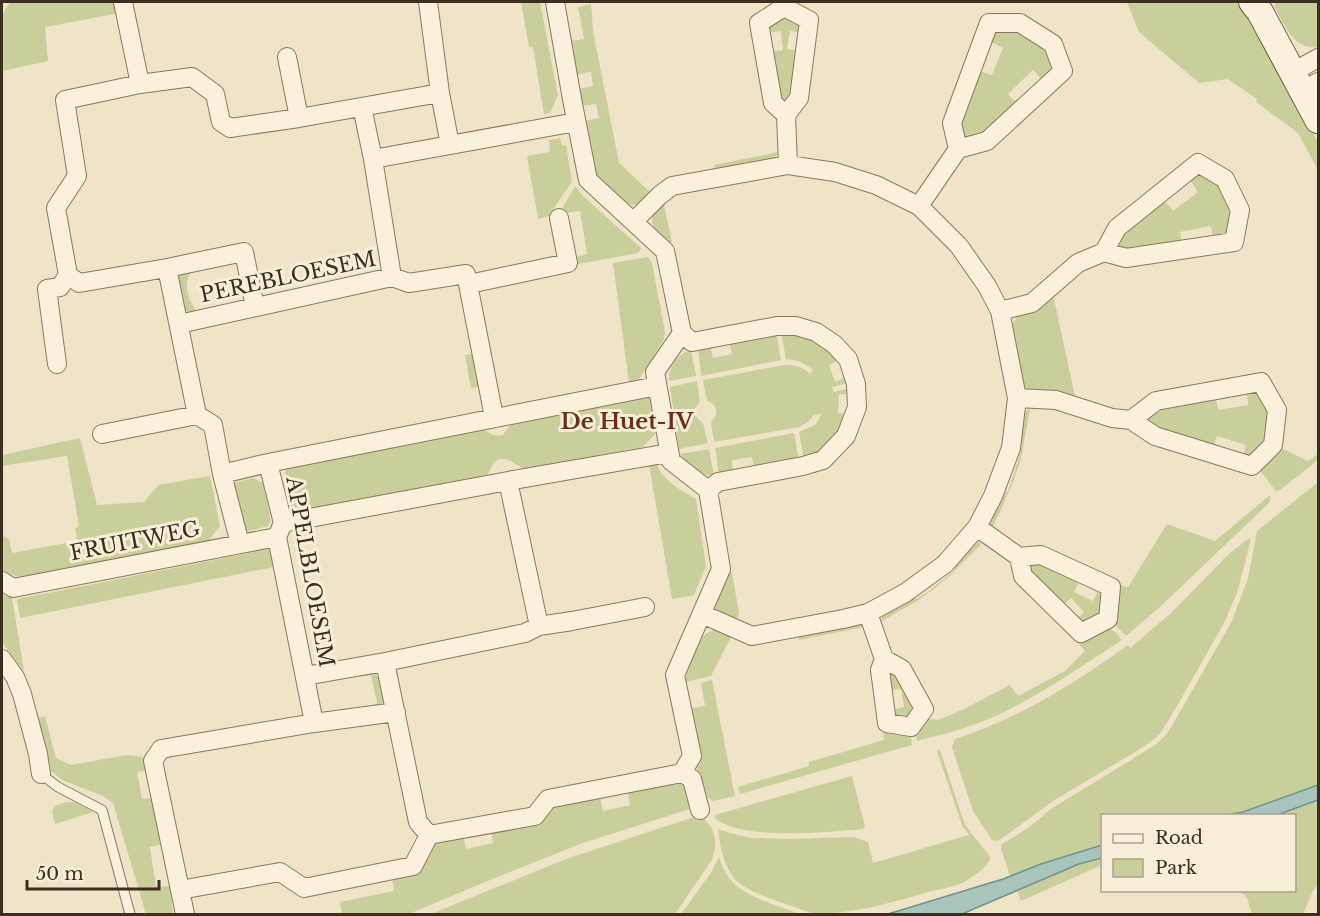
<svg xmlns="http://www.w3.org/2000/svg" width="1320" height="916" font-family="'Libre Baskerville',serif">
<style>
.green{fill:#c9cf9b}
.water{fill:#a9c4bc;stroke:#6f938a;stroke-width:1.5}
.lines{fill:none;stroke-linecap:round;stroke-linejoin:round}
.lane-casing{stroke:#8d765c;stroke-width:11}
.street-casing{stroke:#8d765c;stroke-width:20}
.secondary-casing{stroke:#6f573f;stroke-width:28}
.lane{stroke:#faf1dc;stroke-width:9}
.street{stroke:#faf1dc;stroke-width:18}
.secondary{stroke:#faf1dc;stroke-width:26}
.labels{text-anchor:middle;dominant-baseline:central;stroke-width:6;stroke-linejoin:round;paint-order:stroke}
.street-label{font-size:21px;fill:#3d2e20;stroke:#f7eed8}
.neighbourhood-label{font-size:22px;font-weight:bold;fill:#6b2e1e;stroke:#f7eed8}
</style>
<rect width="100%" height="100%" fill="#f0e4c8"/>
<path class="green" d="M10 2H118L120 13 45 27 48 61 2 71V15Z
M521 2H540L558 95 550 113 544 114 533 47H529Z
M1127 2H1241L1247 10 1318 142V170L1298 133 1256 102 1257 99 1228 79 1199 83 1139 32Z
M1276 2H1318V47C1294 51 1284 24 1274 7Z
M591 4 593 31 619 163 649 191V193L639 204 632 205 625 202 595 175 584 121 599 118 596 104 581 106 578 89 593 86 591 72 575 75 570 41 584 39 578 7Z
M783 14 804 24 803 33 790 31 787 49 799 51 791 98 786 104 780 98 770 52 783 50 781 31 768 33 767 24Z
M1000 29H1020L1047 48 1056 69 1043 81 1033 70 1008 94 1017 104 985 135 963 142 959 121 980 71 992 75 1003 48 991 42 995 32Z
M560 138 562 146 566 145 572 182 553 209 554 215 538 219 527 156 550 152 549 140Z
M779 152 774 159 715 171 714 165Z
M1201 172 1220 183 1234 213 1228 235 1213 238 1211 226 1180 232 1182 244 1131 254 1115 248 1124 231 1164 200 1173 211 1198 192 1190 180Z
M575 186 583 196 641 248 638 253 578 264 576 257 587 254 580 211 566 213 561 210Z
M660 204 664 205 672 242H668C654 229 644 222 660 204Z
M648 257 652 263 665 332 664 339 638 381 629 383 613 263Z
M199 269 190 273C183 288 189 300 198 313L194 316 186 311 182 306 177 283 179 273Z
M1053 294 1076 401 1029 391 1024 386 1021 381 1019 359 1012 329V324L1019 314Z
M781 332 808 335 840 360 829 365 835 382 847 377 849 383 832 387 834 392 850 388 851 394H839L838 413 850 414 828 449 804 460 799 432 815 425 822 414 814 415 808 422 799 427 714 442 711 422C719 414 718 404 707 401L703 380 784 365C795 365 802 366 810 374L813 370C804 363 798 360 786 359Z
M776 333 781 360 701 376 698 347 710 345 713 358 732 354 729 341Z
M691 349 696 376 669 381C668 368 678 354 691 349Z
M478 353 484 386 471 388 465 355Z
M697 381 700 402 695 408V415L700 421 703 423 708 443 679 449 670 387Z
M1257 391 1270 411 1267 444 1251 460 1243 457 1246 445 1217 436 1213 448 1159 431 1146 418 1160 409 1216 398 1218 410 1248 405 1247 393Z
M649 393 656 433 643 447 524 469C505 458 497 450 487 477L306 509 295 510 291 507 285 475 286 469 291 464 483 428C490 434 494 437 503 435L512 422Z
M1030 408 1021 459 1012 485 992 529 990 520 1002 493 1008 491 1019 458 1022 442 1018 437C1020 426 1020 415 1030 408Z
M794 433 799 460 754 469 752 457 732 460 733 473 719 475 715 448Z
M80 438 97 505 144 502 158 485 210 476 220 526 207 542 32 577 16 576 2 570V537L3 536 9 539 12 553 77 541 75 529 79 526 67 456 2 466V455Z
M1279 447 1308 461 1318 454V460L1280 490 1276 491 1258 468Z
M709 449 714 476C700 475 686 466 680 454Z
M656 462C662 481 680 489 696 499L706 566 694 595 672 599 649 464Z
M254 478 263 483 271 521 268 526 246 532 230 492 235 482Z
M1318 482V785L1243 812 1225 815 1102 816V845L1041 864 1010 876 1001 849 1002 844 1028 828 1051 809 1155 745 1165 736 1173 724 1232 621 1248 578 1257 531Z
M1270 495V502L1161 606 1126 636 1114 624 1121 585 1128 587 1167 524 1215 541Z
M1249 538 1251 539 1237 593 1223 625 1177 706 1160 734 1149 743 1135 752 1053 801 1004 837 997 841 992 840 973 811 952 747 955 739C1020 718 1072 685 1128 645L1130 648 1170 614 1230 553Z
M977 542 982 543 950 576 935 588 917 601 880 622C885 609 899 604 911 598L916 599 929 591 955 570V563L971 545Z
M280 547 284 565 20 618 17 599Z
M1027 564H1040L1080 580 1074 592 1093 601 1099 589 1102 591 1101 614 1086 625 1075 621 1084 612 1071 598 1062 606 1031 575Z
M729 571 732 573 739 613 735 623C730 620 721 617 718 613 710 603 724 581 729 571Z
M2 595 12 598 24 671 2 642Z
M860 624 864 627 799 640 798 634Z
M1106 629C1114 628 1117 634 1122 640 1085 664 1048 690 1008 710 980 725 948 733 917 741L915 730 925 718 938 720 964 709 1010 685 1018 696 1065 671 1085 651 1079 644Z
M716 630 731 637 711 676 686 682C685 669 696 640 707 633 711 631 712 631 716 630Z
M370 671 381 678 385 702 374 710 362 708 377 704 371 675 356 677 355 674Z
M890 671 898 676 916 708 906 720 896 718 892 710 904 707 901 689 889 690 887 680Z
M712 680 735 796 713 801 701 792 697 768 702 758 692 708 705 706 701 683Z
M45 716 56 758 71 765 127 755 142 757 148 756 150 770 137 772 142 799 155 798 163 844 150 847 156 887 170 886 173 914H146L113 803 103 796 62 780 50 770 47 762 35 719Z
M883 729 910 733 912 745 740 794 738 787 809 766V762L884 740Z
M940 750 965 825 991 858C987 868 973 876 964 882 954 887 940 889 928 892 894 902 847 916 811 913 793 906 745 893 734 878 723 864 720 847 718 829L730 833 751 838 790 839 854 837 868 842 873 863 969 835 962 825 937 751Z
M852 776 865 826 863 829C829 832 740 841 715 818V815L718 814Z
M686 781 693 808 583 843 485 882 409 914H342L340 902 394 891 392 877 439 840 463 835 466 849 493 843 491 830 551 805 600 797 603 811 630 805 628 791Z
M1318 800V884L1313 891 1303 914H1252L1247 898 1241 891 1294 890V816L1277 815Z
M66 802H75L93 812 55 824 52 811 55 806Z
M700 815C715 828 719 840 712 860L675 914H431L566 859Z
M719 857C722 865 725 873 730 879 742 896 779 906 799 914H681L710 874Z
M1102 858V865L1021 901 1017 891 1079 864Z"/>
<path class="water" d="M1318 785V800L1277 815H1225L1243 812Z
M1102 845V858L1079 864 962 914H888L1003 879 1041 864Z"/>
<g class="lines">
<defs>
<path id="lane" d="M41 774 58 787 102 810 130 914"/>
<path id="street" d="M123 2 140 84
M428 2 440 93 450 145
M555 2 572 99 588 180 665 251 682 333 655 372 671 461 708 490 721 569 675 675 692 756 682 773 692 779 700 810
M784 7 809 20 799 98 786 115 773 103 759 23Z
M287 57 299 118
M1293 72 1318 58
M1303 92 1318 82
M362 107 373 159 392 277
M786 115 788 165
M373 159 576 122
M919 206 958 149 987 141 1063 71 1053 44 1020 23H989L952 123 958 149
M634 221 660 195 672 186 788 165 835 172 876 185 919 206 959 246 987 286 1000 311 1017 398 1011 448 993 496 977 527 945 564 905 593 868 613 843 619 752 636 702 614
M167 268 244 252 255 307
M68 275 79 283 167 268 197 415 213 425 222 474 240 544
M469 284 568 263 559 218
M1000 311 1032 303 1078 263 1104 252 1126 258 1234 242 1240 210 1225 179 1198 163 1117 228 1104 252
M179 324 392 277 409 283 466 274 494 417
M682 333 692 342 777 326H796L816 332 834 344 848 359 856 384 857 407 846 436 823 460 803 466 718 482 708 490
M57 364 47 289 60 287 68 275 56 208 77 176 65 100 140 84 192 77 215 94 221 122 230 128 299 118 440 93
M1261 382 1277 410 1273 445 1252 466 1155 436 1131 420 1156 401Z
M1017 398 1056 400 1112 418 1131 420
M102 434 197 415
M268 463 283 523 277 537 314 723
M222 474 268 463 657 386
M508 481 539 626
M283 523 508 481 669 453
M977 527 1019 557 1041 555 1111 587 1108 619 1081 633 1023 576 1019 557
M2 581 13 588 277 537
M868 613 884 659 880 670 887 723 911 727 924 709 902 669 884 659
M2 659 15 677 22 694 38 754 41 774
M385 662 418 822 429 835
M305 676 385 662 525 633 539 626 572 621 645 607
M396 712 314 723 161 749 153 761 180 890 280 872 304 888 413 866 429 835 535 816 548 799 682 773
M180 890 185 914"/>
<path id="secondary" d="M1252 2 1260 12 1318 120"/>
</defs>
<use href="#lane" class="lane-casing"/>
<use href="#street" class="street-casing"/>
<use href="#secondary" class="secondary-casing"/>
<use href="#lane" class="lane"/>
<use href="#street" class="street"/>
<use href="#secondary" class="secondary"/>
</g>
<g class="labels">
<g class="street-label">
<text transform="translate(288 277) rotate(-12)">PEREBLOESEM</text>
<text transform="translate(135 541) rotate(-11)">FRUITWEG</text>
<text transform="translate(310 572) rotate(80)">APPELBLOESEM</text>
</g>
<g class="neighbourhood-label">
<text x="627" y="421">De Huet-IV</text>
</g>
</g>
<rect width="1320" height="916" fill="none" stroke="#3d2e20" stroke-width="6"/>
<rect x="1101" y="814" width="195" height="78" fill="#f7eed8" stroke="#ada18e" stroke-width="1.5"/>
<rect x="1113" y="834" width="30" height="9" fill="#faf1dc" stroke="#ada18e" stroke-width="1.5"/>
<text x="1155" y="844" font-size="18" fill="#3d2e20">Road</text>
<rect x="1113" y="859" width="30" height="18" fill="#c9cf9b" stroke="#ada18e" stroke-width="1.5"/>
<text x="1155" y="874" font-size="18" fill="#3d2e20">Park</text>
<path d="M27 880v9h132v-9" fill="none" stroke="#3d2e20" stroke-width="3"/>
<text x="36" y="880" font-size="18" fill="#3d2e20" stroke="#f7eed8" stroke-width="4.5" paint-order="stroke">50 m</text>
</svg>
